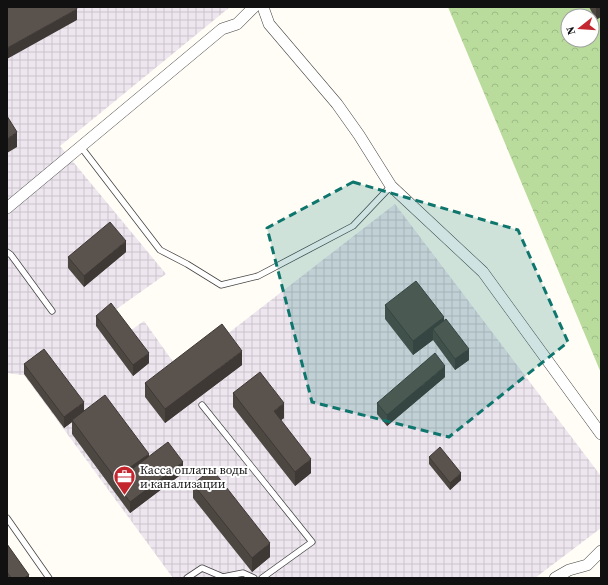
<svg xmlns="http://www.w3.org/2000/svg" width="608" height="585" font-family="'Source Serif 4',serif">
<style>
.industrial{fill:url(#industrial-grid)}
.forest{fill:url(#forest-crowns);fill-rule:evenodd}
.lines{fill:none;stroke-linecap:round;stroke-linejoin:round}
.lane-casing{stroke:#444;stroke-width:7}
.street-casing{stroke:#444;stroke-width:12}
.lane{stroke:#fff;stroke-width:5.5}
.street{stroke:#fff;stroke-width:11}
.wall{fill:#4d4742}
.shaded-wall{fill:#3f3936}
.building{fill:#5a524d;stroke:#3f3936}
.marked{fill:#0f766e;fill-opacity:0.2;stroke:#0f766e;stroke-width:3;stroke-dasharray:8 5;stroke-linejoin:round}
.labels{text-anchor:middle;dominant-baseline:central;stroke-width:4;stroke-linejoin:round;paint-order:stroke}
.poi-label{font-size:12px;fill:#111;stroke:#fff;text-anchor:start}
</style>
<defs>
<pattern id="industrial-grid" width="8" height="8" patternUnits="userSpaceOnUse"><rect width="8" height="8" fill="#eee6ef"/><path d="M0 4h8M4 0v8" fill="none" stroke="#cbc4cc"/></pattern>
<pattern id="forest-crowns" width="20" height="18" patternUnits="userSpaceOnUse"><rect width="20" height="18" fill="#b9dc9c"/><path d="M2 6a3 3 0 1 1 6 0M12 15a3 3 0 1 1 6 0" fill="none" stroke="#9ebc85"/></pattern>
</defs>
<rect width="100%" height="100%" fill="#fffdf5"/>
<path class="industrial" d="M7 7H230L60 146 166 274 111 313 127 333 144 321 179 370 222 338 395 204 601 476V528L535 578H173L24 375H21L7 373Z"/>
<path class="forest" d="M448 7H601V373ZM568 16H592V40H568Z"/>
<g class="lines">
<defs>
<path id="lane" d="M81 147 160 250 187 264 221 285 258 276 353 226 391 186
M7 252 11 255 52 311
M202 405 312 542 262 578
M7 518 49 578
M187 578 202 568 223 577 243 573 254 578"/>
<path id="street" d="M264 7V10L269 24 337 104 359 135 391 186 483 272 601 434
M7 208 222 29 237 24 254 7
M555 578 569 570 587 565 601 551"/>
</defs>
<use href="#lane" class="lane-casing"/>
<use href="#street" class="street-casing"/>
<use href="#lane" class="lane"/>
<use href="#street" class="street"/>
</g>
<path class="wall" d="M589 7H601L596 20Z
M126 252 84 287 68 268V257Z
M385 305 444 321 469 360 455 370 433 340 413 355 385 319Z
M96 316 149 363 133 376 96 326Z
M24 364 84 412 149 457 183 473 130 513 72 434V422L64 428 24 374Z
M242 365 165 423 145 397V383Z
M445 377 387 426 377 414V403Z
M233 393 284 418 280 420 311 473 295 486 233 407Z
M429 457 461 480 450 490 429 464Z
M193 484 270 557 252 572 193 498Z
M7 544 29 578H7Z"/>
<path class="shaded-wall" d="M596 7H601V17L596 20Z
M77 9V20L7 59V48Z
M17 132V147L7 153V139Z
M126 241V252L84 287V276Z
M444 317V331L433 329V340L413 355V341Z
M469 349V360L455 370V359Z
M242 351V365L165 423V409Z
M149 353V363L133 376V365Z
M445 366V377L387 426V415Z
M84 402V413L72 420V422L64 428V417Z
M284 403V418L274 426V411Z
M149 454V468L115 482V493V478Z
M311 459V473L295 486V472Z
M183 462V473L130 513V502Z
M461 473V480L450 490V483Z
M270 543V557L252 572V558Z
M29 575V578H24Z"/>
<path class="building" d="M7 7H76L77 9 7 48Z
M7 116 17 132 7 139Z
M110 222 126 241 84 276 68 257Z
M416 281 444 317 413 341 385 305Z
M111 303 149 353 133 365 96 316Z
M446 319 469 349 455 359 433 329Z
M222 324 242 351 165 409 145 383Z
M44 349 84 402 64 417 24 364Z
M435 353 445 366 387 415 377 403Z
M260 372 284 403 274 411 311 459 295 472 233 393Z
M105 395 149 454 115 478 72 420Z
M168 442 183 462 130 502 115 482Z
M440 447 461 473 450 483 429 457Z
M212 469 270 543 252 558 193 484Z
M7 544 29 575 24 578H11L7 572Z"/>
<path class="marked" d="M353 182 518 230 568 342 449 437 312 402 267 228Z"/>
<defs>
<symbol id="office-pin" viewBox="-11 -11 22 30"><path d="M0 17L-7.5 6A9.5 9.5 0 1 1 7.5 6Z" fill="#c4262e" stroke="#fff"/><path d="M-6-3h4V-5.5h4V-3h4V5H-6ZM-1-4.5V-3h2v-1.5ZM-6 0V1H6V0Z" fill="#fff"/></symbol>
</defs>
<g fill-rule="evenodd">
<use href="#office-pin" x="112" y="464" width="25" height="34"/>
</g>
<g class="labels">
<g class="poi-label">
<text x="140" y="470">Касса оплаты воды<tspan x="140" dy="14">и канализации</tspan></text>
</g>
</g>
<rect width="608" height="585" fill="none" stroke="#111111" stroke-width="16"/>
<g transform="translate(580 28) rotate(253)"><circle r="19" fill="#ffffff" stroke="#a0a0a0"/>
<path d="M0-3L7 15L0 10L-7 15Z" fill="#c4262e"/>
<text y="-6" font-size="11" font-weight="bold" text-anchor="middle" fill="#111111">N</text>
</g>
</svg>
